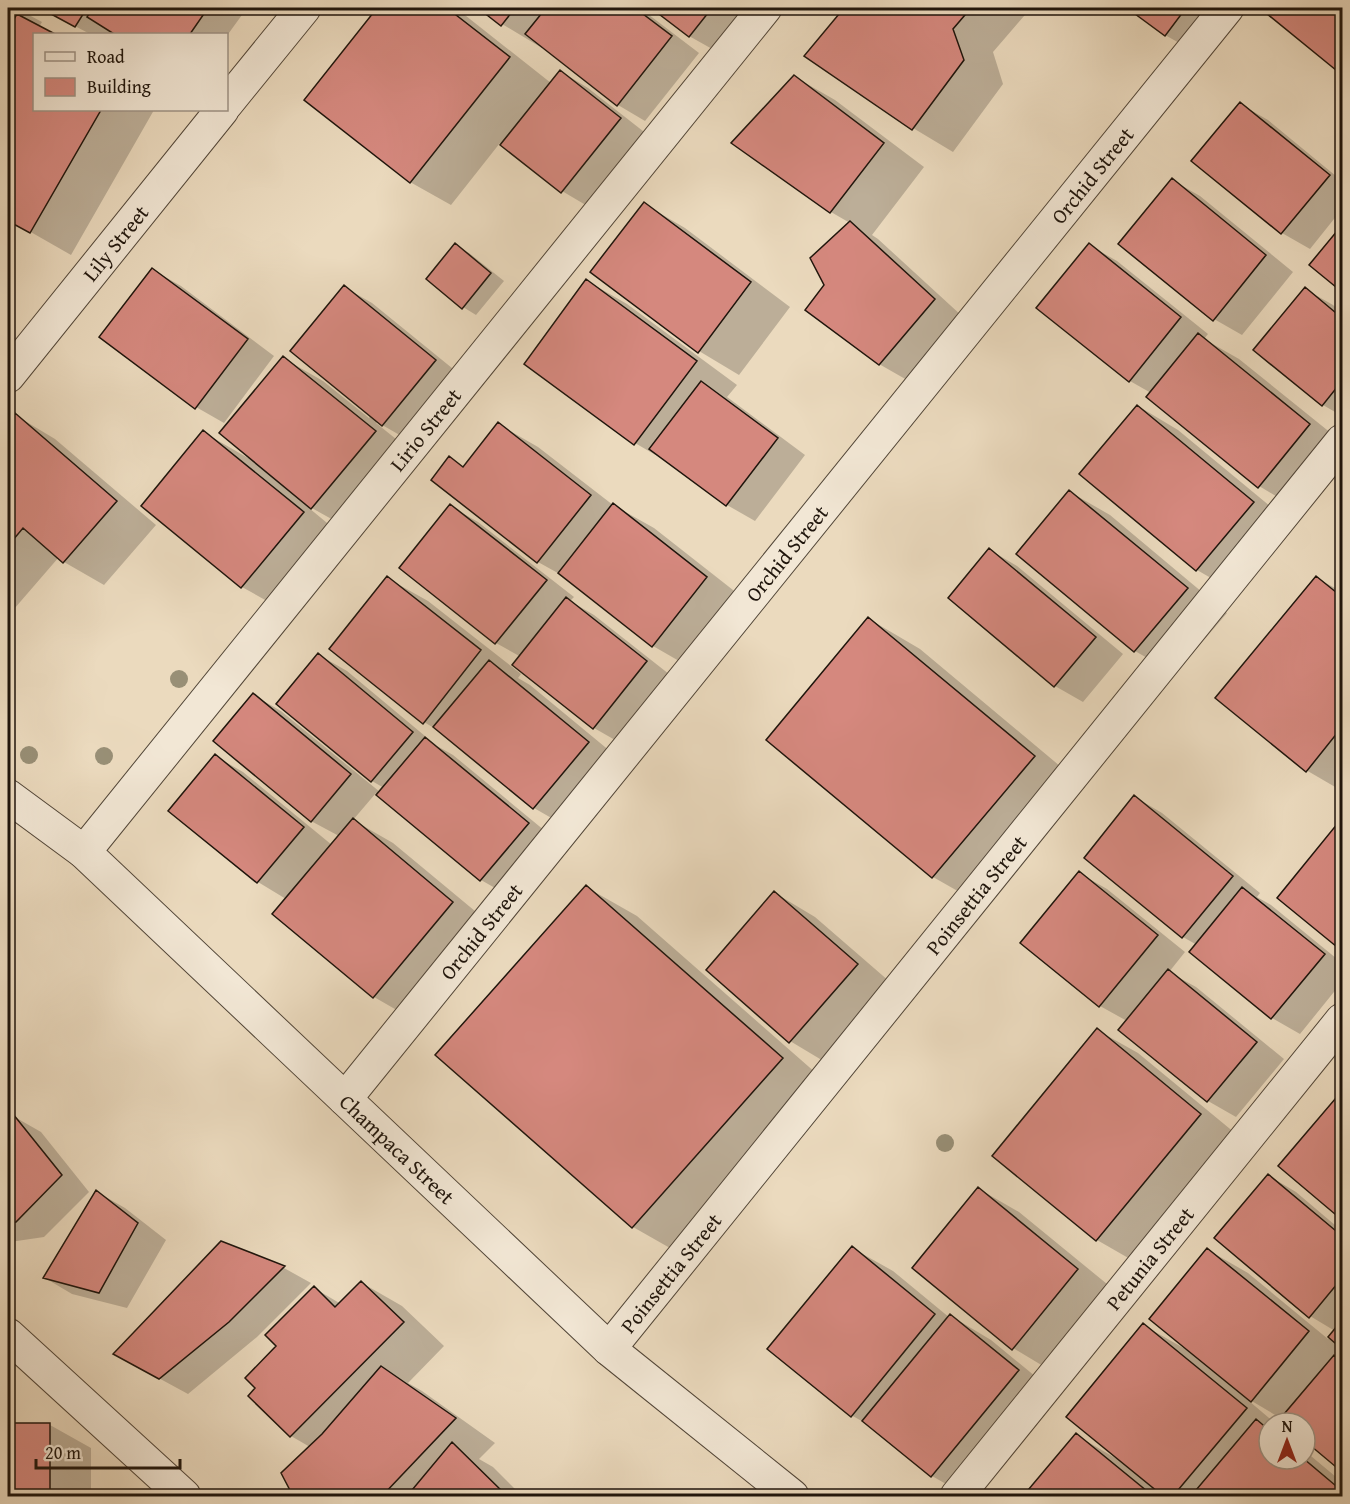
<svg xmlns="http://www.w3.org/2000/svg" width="1350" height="1504" font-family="'Gentium Book Plus',serif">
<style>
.shadow{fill:#0003}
.building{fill:#d5887e;stroke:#1f150c;stroke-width:1.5}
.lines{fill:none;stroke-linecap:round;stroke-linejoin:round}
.minor-casing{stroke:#524638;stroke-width:35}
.minor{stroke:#f2e7d5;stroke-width:33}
.tree{fill:#988f76}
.labels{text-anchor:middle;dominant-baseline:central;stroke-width:6;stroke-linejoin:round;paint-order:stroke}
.street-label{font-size:21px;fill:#1f150c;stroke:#f2e7d5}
</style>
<rect width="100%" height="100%" fill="#ebdabe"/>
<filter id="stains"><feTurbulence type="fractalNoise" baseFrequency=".00333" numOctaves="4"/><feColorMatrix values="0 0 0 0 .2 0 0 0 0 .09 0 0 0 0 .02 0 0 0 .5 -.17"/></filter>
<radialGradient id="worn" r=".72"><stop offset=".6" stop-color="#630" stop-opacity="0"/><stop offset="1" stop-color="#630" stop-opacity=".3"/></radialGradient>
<path class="shadow" d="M8 8H16L42 22 39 27 51 34H34V110H154L71 255 8 219Z
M41 8H247L226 37V34H90Z
M379 8H456L551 83 560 71 588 88 648 135 589 207 562 191 500 143 451 205 410 182 306 100Z
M480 8H640L699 53 645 121 618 105 543 47 542 48 502 24Z
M653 8H771L730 59 689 36Z
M846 8H1031L993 52 1003 84 953 152 913 128 806 56Z
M1130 8H1244L1206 58 1165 35Z
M1264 8H1342V73L1263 9Z
M795 77 835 100 924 167 872 235 878 239 962 316 907 380 879 364 826 285 850 223 831 212 734 143Z
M1240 104 1268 120 1342 181V209L1310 249 1282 233 1193 160Z
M1172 180 1200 196 1293 272 1242 335 1214 319Z
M644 204 685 228 790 307 739 375 699 351Z
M1342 228V290L1312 265Z
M455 245 469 253 504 281 476 315 463 307Z
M1089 245 1117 261 1208 334 1204 339 1239 359 1342 442 1299 510 1259 486 1151 393 1130 381Z
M153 270 181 286 274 356 224 423 196 407Z
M587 281 627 304 737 385 727 397 805 455 755 521 727 505 676 467 635 443Z
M344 287 372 303 463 377 410 441 377 422 376 423 416 455 353 531 310 507 309 508 344 537 283 610 242 587 143 506 203 432 248 458 283 358 323 381 369 418 371 415Z
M1305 289 1333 305 1342 313V416L1323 405Z
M1138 406 1178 430 1294 526 1237 593 1197 570Z
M15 415 55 439 156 525 104 585 64 562 59 557 8 616V424Z
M498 424 538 447 613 505 654 528 747 601 693 669 653 646 565 577 538 562 433 479 450 458 464 467Z
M1070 492 1110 515 1227 613 1175 674 1135 651 1018 554Z
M450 506 478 522 574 597 570 601 594 615 674 678 622 744 594 728 515 665 521 657 496 643 401 568Z
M990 550 1017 566 1123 654 1083 702 1055 686Z
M387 578 428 601 521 674 518 678 530 685 628 766 574 831 534 808 444 734 424 722Z
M1317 578 1342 592V791L1306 770Z
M869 619 920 649 1085 787 984 906 933 877 768 739Z
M319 655 347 671 437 746 453 755 556 840 509 896 481 880 376 793 353 820 393 843 493 926 414 1020 374 997 286 899 258 882 170 810 215 756 243 772 332 845 339 836 311 821 253 695 281 711 380 792 384 788 372 781 278 703Z
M1135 797 1162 813 1260 893 1257 897 1271 905 1342 963V982L1300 1034 1272 1018 1191 952 1197 945 1183 937Z
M1342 821V948L1279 898Z
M1079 873 1107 889 1185 952 1169 972 1196 987 1284 1059 1236 1117 1208 1101 1120 1030 1127 1021 1100 1006 1022 942Z
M586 887 637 916 833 1088 684 1256 633 1227Z
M775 893 815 917 897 988 830 1065 790 1041Z
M1097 1030 1138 1053 1241 1138 1137 1263 1097 1240Z
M1341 1094 1342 1095V1218L1280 1166Z
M13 1116 41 1132 89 1192 44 1237 10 1242 8 1241V1123Z
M1269 1176 1296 1192 1342 1231V1470L1305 1439V1423H1285L1282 1419 1250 1400 1249 1401 1275 1423H1269V1459H1305V1451L1342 1482V1496H1025L1076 1435 1117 1459 1143 1325 1187 1350 1208 1250 1248 1273 1328 1339 1335 1331 1310 1316Z
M979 1189 1019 1212 1118 1293 1053 1372 1013 1348Z
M97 1192 125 1208 166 1240 127 1308 72 1294 45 1278Z
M221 1243 284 1268 311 1283 257 1337 188 1394 142 1369Z
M852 1248 893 1271 950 1318 951 1316 991 1340 1058 1395 967 1496 932 1476 874 1428 851 1415Z
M362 1283 402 1306 444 1346 408 1383 422 1391 495 1443 479 1459 493 1467 522 1496H295L283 1473 310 1447 291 1436 250 1396 257 1388 278 1346 314 1288 341 1304Z
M8 1425H50L91 1448V1496H8Z"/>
<path class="building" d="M40 8H87L75 27Z
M93 8H208L190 34H114L87 17Z
M377 8H447L510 57 410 183 304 100Z
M478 8H515L501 26Z
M546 8H635L672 36 617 106 525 34Z
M651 8H712L689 37Z
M844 8H971L953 29 964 60 912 130 804 56Z
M1127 8H1186L1165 36Z
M1262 8H1342V75L1261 9Z
M17 14 55 34H34V110H101L30 233 8 221V30Z
M560 70 621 118 561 193 500 145Z
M794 75 884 143 830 213 731 143Z
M1240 102 1330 175 1281 234 1191 161Z
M1172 178 1266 255 1213 321 1118 244Z
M644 202 751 282 698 353 590 272Z
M850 221 935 299 879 365 805 310 824 285 810 258Z
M1342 225V292L1309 265Z
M455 243 491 273 462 309 426 279Z
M1089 243 1181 317 1129 382 1036 308Z
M152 268 248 339 195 409 99 337Z
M586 279 697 361 634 445 524 364Z
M344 285 436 360 382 426 290 351Z
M1305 287 1342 318V381L1322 406 1253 350Z
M1198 333 1310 424 1258 488 1146 397Z
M283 356 376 431 311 509 219 433Z
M701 381 778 438 726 506 649 449Z
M1137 405 1254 502 1196 571 1079 474Z
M15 413 117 501 63 563 23 528 8 546V421Z
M498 422 591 495 537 563 431 480 449 456 463 467Z
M203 430 304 512 241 588 141 506Z
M1069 490 1188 588 1134 652 1016 554Z
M613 503 707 577 652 647 558 573Z
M450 504 547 580 495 644 399 568Z
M989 548 1096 637 1054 687 948 598Z
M387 576 481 650 423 724 329 649Z
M1316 576 1342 597V727L1306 772 1215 698Z
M566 597 647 661 593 729 512 665Z
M868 617 1035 756 932 878 766 740Z
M318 653 413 732 371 782 276 704Z
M489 660 589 742 533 809 433 727Z
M253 693 351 774 311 822 213 741Z
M425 737 529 823 480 881 376 795Z
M215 754 304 827 257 883 168 811Z
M1134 795 1233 876 1182 938 1084 858Z
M353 818 453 902 373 998 272 914Z
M1342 818V940L1337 947 1277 898Z
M1079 871 1158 935 1099 1007 1020 943Z
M586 885 783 1058 632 1228 435 1055Z
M1242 887 1325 954 1271 1019 1189 952Z
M774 891 858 964 789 1043 706 970Z
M1168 969 1257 1042 1207 1102 1118 1030Z
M1097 1028 1201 1114 1096 1241 992 1156Z
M1341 1092 1342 1094V1220L1278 1166Z
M13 1114 62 1175 16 1222 8 1223V1121Z
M1268 1174 1342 1236V1278L1309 1318 1214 1238Z
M978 1187 1078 1269 1012 1350 912 1268Z
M96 1190 138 1223 99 1293 43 1278Z
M221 1241 285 1266 229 1322 159 1379 113 1354Z
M852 1246 935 1314 851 1417 767 1349Z
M1207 1248 1309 1331 1251 1402 1149 1319Z
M361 1281 404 1322 290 1437 248 1396 255 1388 245 1378 276 1346 265 1335 314 1286 335 1307Z
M950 1314 1019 1370 931 1477 862 1421Z
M1342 1320V1349L1328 1337Z
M1143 1323 1247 1408 1173 1496H1163L1066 1417Z
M1334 1355 1342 1363V1472L1305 1441V1423H1283L1279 1420Z
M381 1366 456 1418 382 1496H293L281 1473 322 1434Z
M1256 1419 1269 1430V1459H1304L1342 1491V1496H1191Z
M8 1423H50V1496H8Z
M1076 1433 1153 1496H1023Z
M452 1442 507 1496H407Z"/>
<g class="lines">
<defs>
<g id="minor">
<path d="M226 104 304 8"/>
<path id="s1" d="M8 376 222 110"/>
<path id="s2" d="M8 796 84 852 609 1349 792 1496"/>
<path id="s3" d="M84 852 765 8"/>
<path id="s4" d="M345 1099 1227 8"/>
<path d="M8 1335 184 1496"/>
<path id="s5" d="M609 1349 1342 441"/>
<path id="s6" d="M957 1496 1342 1020"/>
</g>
</defs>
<use href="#minor" class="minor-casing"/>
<use href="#minor" class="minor"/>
</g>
<g class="tree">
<circle cx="179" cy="679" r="9"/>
<circle cx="29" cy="755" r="9"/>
<circle cx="104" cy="756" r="9"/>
<circle cx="945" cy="1143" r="9"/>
</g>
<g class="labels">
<g class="street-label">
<text stroke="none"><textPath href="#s4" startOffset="1188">Orchid Street</textPath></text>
<text stroke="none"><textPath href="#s1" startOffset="171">Lily Street</textPath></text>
<text stroke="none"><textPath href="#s3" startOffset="543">Lirio Street</textPath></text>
<text stroke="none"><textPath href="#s4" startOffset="702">Orchid Street</textPath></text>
<text stroke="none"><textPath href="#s5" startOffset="584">Poinsettia Street</textPath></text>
<text stroke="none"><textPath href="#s4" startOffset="216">Orchid Street</textPath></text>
<text stroke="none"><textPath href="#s2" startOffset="526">Champaca Street</textPath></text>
<text stroke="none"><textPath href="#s6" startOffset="306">Petunia Street</textPath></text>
<text stroke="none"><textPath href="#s5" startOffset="98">Poinsettia Street</textPath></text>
</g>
</g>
<rect width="1350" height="1504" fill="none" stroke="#ebdabe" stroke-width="30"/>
<rect x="9" y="9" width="1332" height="1486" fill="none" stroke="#1f150c" stroke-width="3"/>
<rect x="15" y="15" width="1320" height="1474" fill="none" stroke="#1f150c" stroke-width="1.5"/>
<rect x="33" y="33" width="195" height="78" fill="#f2e7d5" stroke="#9e9385" stroke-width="1.5"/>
<rect x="45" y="52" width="30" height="9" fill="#f2e7d5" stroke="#9e9385" stroke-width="1.5"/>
<text x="87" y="63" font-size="18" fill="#1f150c">Road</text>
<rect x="45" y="78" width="30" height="18" fill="#d5887e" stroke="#9e9385" stroke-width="1.5"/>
<text x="87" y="93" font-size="18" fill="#1f150c">Building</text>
<g transform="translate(1287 1441)"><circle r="28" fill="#f2e7d5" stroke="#9e9385" stroke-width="1.5"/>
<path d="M0-4.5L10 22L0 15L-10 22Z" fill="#8f2418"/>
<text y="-9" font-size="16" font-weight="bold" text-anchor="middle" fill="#1f150c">N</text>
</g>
<path d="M36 1459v9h144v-9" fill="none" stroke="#1f150c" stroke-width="3"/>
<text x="45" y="1459" font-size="18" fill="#1f150c" stroke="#f2e7d5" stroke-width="4.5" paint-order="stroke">20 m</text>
<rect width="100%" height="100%" filter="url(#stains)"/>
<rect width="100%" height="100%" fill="url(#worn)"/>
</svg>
